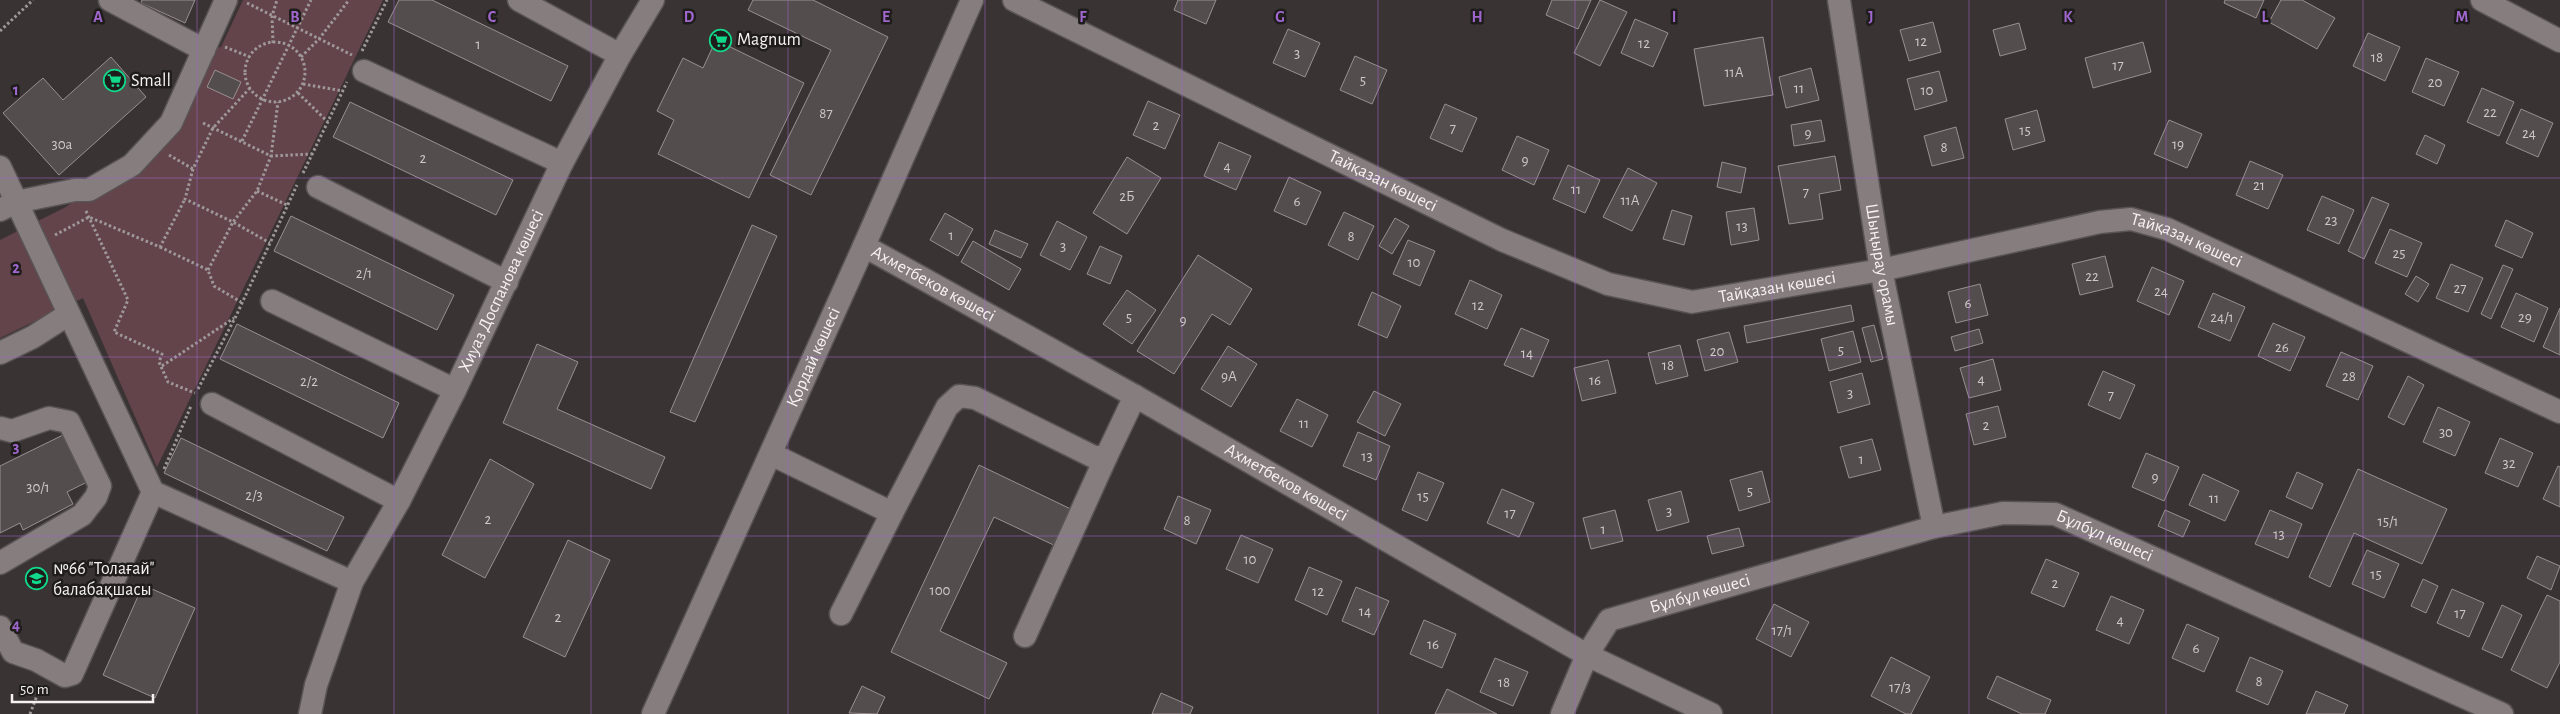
<svg xmlns="http://www.w3.org/2000/svg" width="2560" height="714" font-family="'Alegreya Sans',sans-serif">
<style>
.green{fill:#64444b}
.building{fill:#544d4e;stroke:#988f91}
.lines{fill:none;stroke-linecap:round;stroke-linejoin:round}
.minor-casing{stroke:#585354;stroke-width:25}
.path{stroke:#9e9899;stroke-width:3;stroke-dasharray:2.5 2.5;stroke-linecap:butt}
.minor{stroke:#867d7f;stroke-width:22}
.grid{fill:none;stroke:#a067ce;stroke-width:1;stroke-opacity:0.55}
.labels{text-anchor:middle;dominant-baseline:central;stroke-width:5;stroke-linejoin:round;paint-order:stroke}
.number-label{font-size:15px;fill:#cec8c9}
.poi-label{font-size:18px;fill:#f6f1f2;stroke:#1f1c1c;text-anchor:start}
.street-label{font-size:18px;fill:#f6f1f2;stroke:#1f1c1c}
.grid-label{font-size:16px;text-anchor:middle;font-weight:bold;fill:#a067ce;stroke:#1f1c1c;stroke-width:5;stroke-linejoin:round;paint-order:stroke}
</style>
<rect width="100%" height="100%" fill="#3a3334"/>
<path class="green" d="M243 0H383L157 467 83 298 0 338V240L64 208 154 151 204 50 221 47Z"/>
<path class="building" d="M142 0H195L185 23 141 3Z
M399 0H432L568 66 551 101 388 22Z
M753 0H813L888 37 811 195 770 175 831 50 748 10Z
M1178 0H1216L1206 24 1174 10Z
M1552 0H1591L1578 29 1546 15Z
M1600 0 1627 12 1600 66 1574 53Z
M2225 0H2264L2256 18 2224 3Z
M2281 0H2302L2335 18 2317 49 2269 22Z
M1635 19 1668 33 1653 67 1621 53Z
M1933 22 1941 52 1909 61 1900 30Z
M2019 23 2026 49 2000 56 1993 30Z
M1288 29 1320 43 1305 77 1273 63Z
M2368 33 2400 47 2385 81 2353 66Z
M1763 37 1773 95 1704 106 1694 49Z
M716 40 804 83 749 198 658 154 674 120 657 111 683 58 703 68Z
M2143 42 2151 72 2093 88 2085 58Z
M1355 56 1387 70 1372 104 1340 90Z
M111 57 146 97 59 175 3 113 43 78 63 100Z
M2426 58 2459 72 2444 106 2412 92Z
M1811 68 1819 100 1786 108 1779 77Z
M215 70 241 82 233 99 207 87Z
M1939 71 1947 101 1915 110 1907 79Z
M2482 88 2514 102 2499 136 2467 122Z
M1148 101 1180 115 1165 149 1133 135Z
M350 102 513 180 496 215 333 137Z
M1445 104 1477 118 1462 152 1430 138Z
M2521 109 2553 123 2538 157 2506 143Z
M2037 110 2045 141 2013 150 2005 119Z
M1821 120 1825 141 1794 146 1791 125Z
M2169 120 2202 134 2187 168 2154 154Z
M1956 127 1964 158 1932 166 1924 136Z
M2425 135 2445 145 2437 164 2416 154Z
M1517 136 1549 150 1534 185 1502 170Z
M1219 142 1251 156 1236 190 1204 176Z
M1835 156 1841 190 1819 194 1823 219 1789 224 1778 166Z
M1127 157 1161 178 1127 234 1093 213Z
M2250 161 2283 175 2268 209 2236 195Z
M1722 162 1746 168 1741 193 1717 187Z
M1568 165 1600 180 1585 213 1553 199Z
M1628 168 1657 183 1632 231 1603 217Z
M1289 177 1321 192 1306 225 1274 211Z
M2322 196 2354 210 2339 244 2307 230Z
M2372 197 2389 204 2364 259 2348 251Z
M1754 208 1759 240 1731 245 1726 212Z
M1672 210 1692 216 1684 245 1663 239Z
M1344 212 1374 226 1358 260 1328 245Z
M945 213 973 229 958 256 930 240Z
M291 216 454 295 437 330 274 251Z
M1395 218 1409 226 1392 254 1379 246Z
M2506 220 2533 233 2522 258 2495 246Z
M1057 221 1087 237 1070 270 1040 255Z
M752 225 777 236 695 422 670 412Z
M2390 229 2422 243 2407 277 2375 263Z
M995 230 1028 244 1021 258 989 244Z
M1408 240 1435 251 1420 286 1393 274Z
M973 241 1021 269 1009 290 961 262Z
M1100 246 1122 256 1110 284 1087 274Z
M1198 255 1252 289 1230 325 1212 314 1174 374 1137 351Z
M2105 256 2113 287 2080 295 2072 264Z
M2451 264 2483 278 2468 312 2436 298Z
M2503 265 2513 269 2491 319 2481 314Z
M2152 267 2184 281 2169 315 2137 301Z
M2416 276 2429 284 2418 302 2405 294Z
M1470 280 1502 295 1487 329 1455 314Z
M1980 284 1988 315 1956 323 1948 292Z
M1127 290 1156 310 1132 344 1103 324Z
M1372 292 1401 306 1387 338 1358 325Z
M2213 293 2245 307 2230 341 2198 327Z
M2516 293 2548 308 2534 342 2501 327Z
M1851 305 1854 321 1747 343 1744 326Z
M2560 308V355L2543 347Z
M2273 323 2305 337 2290 371 2258 356Z
M237 324 399 403 383 438 220 359Z
M1874 325 1883 359 1871 362 1862 328Z
M1521 328 1549 340 1533 377 1504 365Z
M1979 329 1983 343 1955 351 1951 337Z
M1853 331 1861 362 1829 371 1821 339Z
M1729 332 1738 362 1705 371 1697 340Z
M537 344 578 362 557 409 665 457 651 489 503 423Z
M1680 345 1688 376 1656 384 1648 353Z
M1228 346 1257 364 1231 407 1201 389Z
M2341 352 2373 366 2358 400 2326 386Z
M1993 359 2001 390 1969 398 1960 368Z
M1608 360 1616 393 1582 401 1574 368Z
M2103 371 2135 385 2120 419 2088 405Z
M1862 373 1870 404 1838 413 1830 382Z
M2408 376 2424 385 2404 425 2388 417Z
M1374 391 1401 404 1385 436 1357 422Z
M1297 399 1328 415 1312 447 1280 431Z
M1998 406 2006 437 1974 445 1966 414Z
M2438 407 2470 422 2455 456 2423 442Z
M1358 432 1390 446 1376 480 1343 466Z
M63 435 87 482 67 492 73 504 23 530 20 523 0 533V466Z
M181 438 344 517 327 551 164 473Z
M2500 438 2533 453 2518 487 2485 473Z
M1872 439 1881 470 1849 478 1840 447Z
M2146 453 2179 467 2164 501 2132 487Z
M490 459 534 484 485 578 442 555Z
M979 465 1077 512 1060 548 994 517 940 631 1007 663 989 699 891 652Z
M2558 466 2560 467V507L2543 499Z
M2358 469 2447 509 2422 564 2354 533 2330 587 2309 577Z
M1762 471 1770 502 1739 511 1730 480Z
M1418 472 1444 483 1427 521 1402 510Z
M2297 472 2323 484 2312 509 2286 497Z
M2203 474 2239 491 2225 521 2189 505Z
M1502 489 1534 503 1519 537 1487 523Z
M1681 491 1689 522 1657 531 1648 500Z
M1178 496 1211 510 1196 544 1164 529Z
M1615 510 1623 541 1591 549 1583 518Z
M2165 510 2190 521 2183 537 2158 526Z
M2270 510 2302 524 2288 558 2255 544Z
M1739 528 1744 546 1712 554 1707 536Z
M1241 535 1273 549 1258 583 1226 569Z
M568 540 610 560 565 657 523 637Z
M2367 550 2399 564 2384 598 2352 584Z
M2537 556 2560 566 2551 590 2527 578Z
M2046 559 2079 573 2064 607 2031 593Z
M1309 567 1342 581 1327 615 1295 600Z
M2423 579 2438 586 2426 613 2411 606Z
M143 585 195 608 155 698 103 675Z
M1356 587 1389 601 1374 635 1342 621Z
M2452 589 2484 603 2469 637 2437 623Z
M2547 595 2560 601V662L2547 688 2511 670Z
M2111 596 2144 610 2129 644 2096 630Z
M1774 604 1809 622 1791 657 1756 639Z
M2502 605 2522 615 2502 658 2482 649Z
M1424 620 1456 634 1442 668 1410 654Z
M2187 624 2219 638 2204 672 2172 658Z
M1891 657 1930 677 1911 714H1906L1871 696Z
M2250 657 2283 671 2268 705 2236 691Z
M1495 658 1528 672 1513 706 1480 692Z
M1997 676 2051 700 2045 714H2022L1987 698Z
M862 686 885 697 877 714 849 713Z
M1447 689 1497 714H1435Z
M2316 691 2348 705 2344 714H2306Z
M1161 693 1193 707 1190 714H1152Z"/>
<g class="lines">
<defs>
<g id="minor">
<path d="M110 0 204 50"/>
<path d="M519 0 620 55"/>
<path id="s1" d="M1014 0 1502 240 1608 284 1692 302 1881 270 2100 222 2131 219 2167 229 2560 412"/>
<path id="s2" d="M1839 0 1881 270 1934 527"/>
<path d="M2482 0 2560 41"/>
<path d="M364 71 562 163"/>
<path d="M0 167 153 492 352 582"/>
<path d="M318 187 507 282"/>
<path d="M0 210 16 202 75 190H89L132 165 171 123 226 0"/>
<path id="s3" d="M864 246 1135 396 1587 655 1711 714"/>
<path d="M272 301 455 390"/>
<path d="M0 353 33 337 69 314"/>
<path d="M212 404 399 501"/>
<path d="M0 428 12 431 49 418 69 422 100 486 96 497 82 515 0 563"/>
<path d="M771 454 892 513 841 614"/>
<path d="M892 513 947 407 959 396 975 398 1094 457H1106L1135 396"/>
<path d="M0 627 13 652 36 660 65 676 72 674 153 492"/>
<path d="M1025 636 1106 457"/>
<path id="s4" d="M310 714 316 685 352 582 399 501 455 390 562 163 620 55 653 0"/>
<path id="s5" d="M653 714 864 246 972 0"/>
<path id="s6" d="M1562 714 1587 655 1609 620 1934 527 2003 513 2055 514 2502 714"/>
</g>
</defs>
<use href="#minor" class="minor-casing"/>
<path class="path" d="M247 3 352 55
M0 31 33 0
M245 72a30 30 0 1 1 60 0a30 30 0 1 1-60 0Z
M273 43 272 16 277 0
M225 47 250 57
M362 51 387 0
M301 57 319 39 349 0
M303 84 343 91
M250 88 213 128 193 169 185 199 233 222 257 191 271 156 278 102
M298 93 328 122
M203 123 271 156 312 154
M242 141 311 0
M169 155 193 169
M303 173 347 82
M257 191 287 205
M86 211 128 300 114 332 162 354 159 362 168 382 195 393
M55 235 89 217 160 247 185 199
M160 247 208 270 214 286 241 302
M208 270 233 222 270 243
M162 366 234 318
M198 389 236 316 297 185
M164 469 191 406
M30 714 41 685"/>
<use href="#minor" class="minor"/>
</g>
<path class="grid" d="M197 0V714M394 0V714M591 0V714M788 0V714M985 0V714M1182 0V714M1378 0V714M1575 0V714M1772 0V714M1969 0V714M2166 0V714M2363 0V714M0 178H2560M0 357H2560M0 536H2560"/>
<defs>
<symbol id="supermarket-ring" viewBox="-11 -11 22 22"><circle r="9.5" fill="#1f1c1c" stroke="#11d98a" stroke-width="1.5"/><path d="M-6-5.5h2.5l.6 2H6L4.5 2H-2.5L-4.4-4H-6ZM-1.5 3.2a1.3 1.3 0 1 0 .1 0ZM3 3.2a1.3 1.3 0 1 0 .1 0Z" fill="#11d98a"/></symbol>
<symbol id="school-ring" viewBox="-11 -11 22 22"><circle r="9.5" fill="#1f1c1c" stroke="#11d98a" stroke-width="1.5"/><path d="M0-5L7-2L0 1L-7-2ZM-4 1L0 2.5L4 1V4Q0 6-4 4Z" fill="#11d98a"/></symbol>
</defs>
<g fill-rule="evenodd">
<use href="#supermarket-ring" x="708" y="28" width="25" height="25"/>
<use href="#supermarket-ring" x="102" y="68" width="25" height="25"/>
<use href="#school-ring" x="24" y="566" width="25" height="25"/>
</g>
<g class="labels">
<g class="number-label">
<text x="1921" y="41">12</text>
<text x="1644" y="43">12</text>
<text x="478" y="44">1</text>
<text x="1297" y="53">3</text>
<text x="2377" y="57">18</text>
<text x="2118" y="65">17</text>
<text x="1734" y="72">11А</text>
<text x="1363" y="80">5</text>
<text x="2435" y="82">20</text>
<text x="1799" y="88">11</text>
<text x="1927" y="90">10</text>
<text x="2490" y="112">22</text>
<text x="826" y="113">87</text>
<text x="1156" y="125">2</text>
<text x="1453" y="128">7</text>
<text x="2025" y="130">15</text>
<text x="1808" y="133">9</text>
<text x="2529" y="133">24</text>
<text x="62" y="144">30а</text>
<text x="2178" y="144">19</text>
<text x="1944" y="147">8</text>
<text x="423" y="158">2</text>
<text x="1525" y="160">9</text>
<text x="1227" y="166">4</text>
<text x="2259" y="185">21</text>
<text x="1576" y="189">11</text>
<text x="1806" y="192">7</text>
<text x="1127" y="196">2Б</text>
<text x="1630" y="200">11А</text>
<text x="1297" y="201">6</text>
<text x="2331" y="220">23</text>
<text x="1742" y="226">13</text>
<text x="951" y="235">1</text>
<text x="1351" y="236">8</text>
<text x="1063" y="246">3</text>
<text x="2399" y="253">25</text>
<text x="1414" y="262">10</text>
<text x="364" y="273">2/1</text>
<text x="2092" y="276">22</text>
<text x="2460" y="288">27</text>
<text x="2161" y="291">24</text>
<text x="1968" y="303">6</text>
<text x="1478" y="305">12</text>
<text x="1129" y="317">5</text>
<text x="2222" y="317">24/1</text>
<text x="2525" y="317">29</text>
<text x="1183" y="320">9</text>
<text x="2282" y="347">26</text>
<text x="1841" y="350">5</text>
<text x="1717" y="351">20</text>
<text x="1527" y="353">14</text>
<text x="1668" y="365">18</text>
<text x="1229" y="376">9А</text>
<text x="2349" y="376">28</text>
<text x="1981" y="379">4</text>
<text x="1595" y="380">16</text>
<text x="309" y="381">2/2</text>
<text x="1850" y="393">3</text>
<text x="2111" y="395">7</text>
<text x="1304" y="423">11</text>
<text x="1986" y="425">2</text>
<text x="2446" y="432">30</text>
<text x="1367" y="456">13</text>
<text x="1861" y="459">1</text>
<text x="2509" y="463">32</text>
<text x="2155" y="477">9</text>
<text x="38" y="487">30/1</text>
<text x="1750" y="491">5</text>
<text x="254" y="495">2/3</text>
<text x="1423" y="496">15</text>
<text x="2214" y="498">11</text>
<text x="1669" y="511">3</text>
<text x="1510" y="513">17</text>
<text x="488" y="519">2</text>
<text x="1187" y="520">8</text>
<text x="2388" y="521">15/1</text>
<text x="1603" y="529">1</text>
<text x="2279" y="534">13</text>
<text x="1250" y="559">10</text>
<text x="2376" y="574">15</text>
<text x="2055" y="583">2</text>
<text x="940" y="590">100</text>
<text x="1318" y="591">12</text>
<text x="1365" y="611">14</text>
<text x="2460" y="613">17</text>
<text x="558" y="617">2</text>
<text x="2120" y="620">4</text>
<text x="1782" y="630">17/1</text>
<text x="1433" y="644">16</text>
<text x="2196" y="648">6</text>
<text x="2259" y="681">8</text>
<text x="1504" y="682">18</text>
<text x="1900" y="687">17/3</text>
</g>
<g class="poi-label">
<text x="737" y="40">Magnum</text>
<text x="131" y="81">Small</text>
<text x="53" y="569">№66 "Толағай"<tspan x="53" dy="21">балабақшасы</tspan></text>
</g>
<g class="street-label">
<text stroke="none"><textPath href="#s1" startOffset="411">Тайқазан көшесі</textPath></text>
<text stroke="none"><textPath href="#s1" startOffset="1251">Тайқазан көшесі</textPath></text>
<text stroke="none"><textPath href="#s2" startOffset="268">Шыңырау орамы</textPath></text>
<text stroke="none"><textPath href="#s3" startOffset="79">Ахметбеков көшесі</textPath></text>
<text stroke="none"><textPath href="#s1" startOffset="831">Тайқазан көшесі</textPath></text>
<text stroke="none"><textPath href="#s4" startOffset="466">Хиуаз Доспанова көшесі</textPath></text>
<text stroke="none"><textPath href="#s5" startOffset="391">Қордай көшесі</textPath></text>
<text stroke="none"><textPath href="#s3" startOffset="484">Ахметбеков көшесі</textPath></text>
<text stroke="none"><textPath href="#s6" startOffset="620">Бұлбұл көшесі</textPath></text>
<text stroke="none"><textPath href="#s6" startOffset="200">Бұлбұл көшесі</textPath></text>
</g>
</g>
<g class="grid-label">
<text x="98" y="22">A</text>
<text x="295" y="22">B</text>
<text x="492" y="22">C</text>
<text x="689" y="22">D</text>
<text x="886" y="22">E</text>
<text x="1083" y="22">F</text>
<text x="1280" y="22">G</text>
<text x="1477" y="22">H</text>
<text x="1674" y="22">I</text>
<text x="1871" y="22">J</text>
<text x="2068" y="22">K</text>
<text x="2265" y="22">L</text>
<text x="2462" y="22">M</text>
<text x="16" y="95">1</text>
<text x="16" y="273">2</text>
<text x="16" y="452">3</text>
<text x="16" y="630">4</text>
</g>
<path d="M12 694v8h141v-8" fill="none" stroke="#f6f1f2" stroke-width="2.5"/>
<text x="20" y="694" font-size="15" fill="#f6f1f2" stroke="#1f1c1c" stroke-width="4" paint-order="stroke">50 m</text>
</svg>
